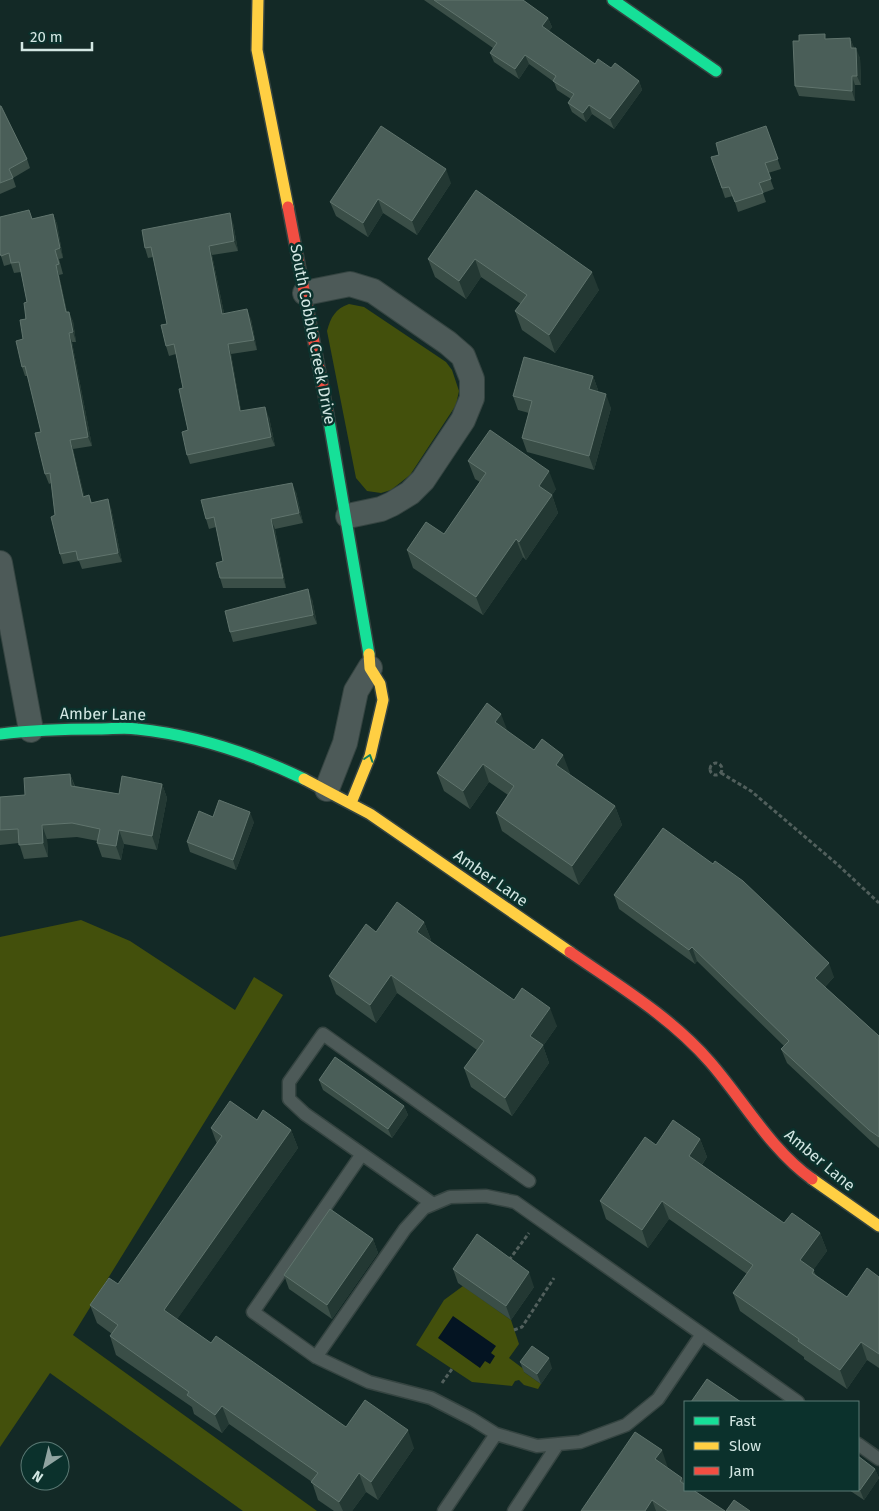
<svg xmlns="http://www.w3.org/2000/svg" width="879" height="1511" font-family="'Fira Sans',sans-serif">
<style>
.green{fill:#43500c}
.water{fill:#041422}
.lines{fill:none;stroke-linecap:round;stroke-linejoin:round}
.lane-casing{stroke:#354441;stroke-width:15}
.street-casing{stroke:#354441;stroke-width:26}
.fast-casing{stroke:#354441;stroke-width:14}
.slow-casing{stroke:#354441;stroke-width:14}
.jam-casing{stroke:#354441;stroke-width:14}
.path{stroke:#515f5c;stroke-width:3;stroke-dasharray:4 2.5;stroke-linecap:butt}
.lane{stroke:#4d5a58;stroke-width:12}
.street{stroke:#4d5a58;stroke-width:24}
.fast{stroke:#16e098;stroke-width:11}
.slow{stroke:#ffcf43;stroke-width:11}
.jam{stroke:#f24e42;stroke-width:11}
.wall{fill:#3a4e47}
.shaded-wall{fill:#233833}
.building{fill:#4a5e58;stroke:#60746d}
.oneway{stroke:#10805d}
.labels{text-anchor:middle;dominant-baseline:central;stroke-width:5;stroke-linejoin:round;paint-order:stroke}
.street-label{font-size:16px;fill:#d3e7e3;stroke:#0b312c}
</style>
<rect width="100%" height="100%" fill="#132926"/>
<path class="green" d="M349 304 364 307 446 362 452 370 459 391 456 405 410 475 391 490 381 493 367 491 356 478 327 331C331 317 335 309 349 304Z
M81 920 130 941 235 1010 254 977 283 995 73 1335 317 1511H243L50 1373 0 1447V937Z
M463 1286 511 1320 519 1344 509 1358 525 1370 524 1372 541 1384 538 1389 524 1385 519 1380 515 1381 512 1386 472 1382 416 1345 444 1300Z"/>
<path class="water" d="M453 1316 496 1346 491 1353 495 1356 490 1364 485 1361 480 1368 438 1338Z"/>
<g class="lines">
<defs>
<path id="lane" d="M362 1154 253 1312 316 1357 369 1382 431 1398 472 1419 496 1434 537 1446 580 1442 626 1425 658 1399 702 1334
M433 1204 305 1114 289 1099V1082L323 1034 529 1181
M316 1357 405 1229 424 1208 450 1197 486 1196 515 1202 798 1402
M858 1444 879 1459
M444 1511 496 1434
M514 1511 558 1444"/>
<path id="street" d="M305 293 350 284 373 291 448 343 463 356 472 379V398L463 420 423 480 410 493 392 504 381 509 348 516
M0 563 31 730
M327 789 345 743 356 691 370 668"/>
<path id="fast" d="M613 0 716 71
M328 415 369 654
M0 734C33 730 66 729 99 729 112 729 125 727 137 729 195 735 252 754 304 779"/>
<path id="slow" d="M258 0 257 50 288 207
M304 779 370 814 570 952
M351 803 370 756 383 700 380 684 370 668 369 654
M812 1179 879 1226"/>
<path id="jam" d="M288 207 328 415
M570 952C619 986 671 1017 710 1062 744 1101 770 1149 812 1179"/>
</defs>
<use href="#lane" class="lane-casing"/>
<use href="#street" class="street-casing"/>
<use href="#fast" class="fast-casing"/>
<use href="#slow" class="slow-casing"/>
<use href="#jam" class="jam-casing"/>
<path class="path" d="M710 769a6 6 0 1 1 12 0a6 6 0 1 1-12 0Z
M721 773 751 791 837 864 879 903
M509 1260 529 1233
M514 1330 522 1327 554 1278
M442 1383 452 1369"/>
<use href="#lane" class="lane"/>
<use href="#street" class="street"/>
<use href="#fast" class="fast"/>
<use href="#slow" class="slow"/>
<use href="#jam" class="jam"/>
</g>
<path class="wall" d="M424 0H523L548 18 552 27 549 31 595 64 611 68 639 81 642 90 614 129 592 114 586 122 572 112 568 103 571 99 557 90 554 82 529 64 519 79 494 62 490 53 493 48Z
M850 38 854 48 860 58 861 85H855V101L799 96 795 86 826 39Z
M0 106 27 159 30 168 13 178 16 187 0 194Z
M766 126 781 169 768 173 774 189 763 193 766 202 738 212 733 196 725 198 711 157 719 155Z
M451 183 417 235 383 213 368 237 336 216 330 202Z
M476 190 599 290 555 353 522 330 515 311 521 304 481 277 466 299 435 277 428 259Z
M29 210 32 219 53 214 57 224 63 258 59 259 63 274 59 275 67 312 73 321 76 342H72L92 446 73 449 84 496 89 495 92 503 111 508 122 562 82 569 79 561 63 564 60 554 51 483 49 484 45 474 41 432 28 376H25L22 367 23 339 27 302 21 272 14 273 11 264 4 266 1 256Z
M233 223 238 251 212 255 224 313 251 319 257 350 231 354 241 411 269 417 275 446 190 464 187 455 188 430 183 388 176 354 169 356 166 346 167 324 153 257 148 258 145 248Z
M593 376 598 390V392L611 408 594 470 527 452 522 438 529 413 518 410 513 396Z
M468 461 556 489 552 495 558 513 526 560 523 557 483 615 413 568 407 550 444 534 480 482 475 479Z
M296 492 303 523 275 529 286 588H223L220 578 223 561 216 527 209 529 206 519Z
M312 599 317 624 233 642 230 632Z
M507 731 534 750 570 773 569 774 615 806 622 825 579 885 502 831 496 813 508 795 489 782 470 809 444 791 437 773Z
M70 774 75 786 119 794 162 784 167 798 157 850 124 844 121 860 102 857 97 843 98 841 77 837 47 839 48 857 24 859 19 843 0 845V797L25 795Z
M213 817 254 822 236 870 190 852 187 842Z
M614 895 834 977 825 987 879 1036V1148L874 1144 787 1063 781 1049 784 1046 697 961 695 964 619 909Z
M424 922 431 940 430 941 514 1000 557 1026 543 1046 549 1063 512 1116 471 1087 464 1068 477 1050 397 993 376 1023 336 994 329 976 376 932Z
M319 1080 404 1106 408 1115 392 1138 323 1090Z
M257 1120 291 1130 298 1148 177 1319 211 1343 346 1427 414 1448 378 1500 366 1492 352 1511H334L318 1500 312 1482 229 1424 222 1433 194 1414 192 1407 116 1355 110 1336 112 1334 97 1323 90 1305 118 1284 217 1144 211 1128Z
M700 1139 707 1157 702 1165 784 1223 820 1233 827 1251 813 1270 816 1275 847 1297 879 1277V1368L867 1360 847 1389 804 1359V1357L740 1311 733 1293 747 1274 669 1219 648 1248 606 1219 600 1201 656 1145Z
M373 1239 378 1253 332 1319 289 1289 284 1275Z
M453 1269 534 1287 511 1320 458 1283Z
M520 1362 552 1368 541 1384 524 1372Z
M858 1456 875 1469 879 1478 864 1500 849 1490H858Z
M668 1468 682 1478 684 1484 725 1511H581Z"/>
<path class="shaded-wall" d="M548 18 552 27 545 36 542 26Z
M850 38 854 47V58L851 48Z
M856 48 860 58 861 85 857 76Z
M525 55 529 64 519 79 515 69Z
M852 76 855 85V101L852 91Z
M639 81 642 90 614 129 610 119Z
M589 105 592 114 586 122 583 113Z
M446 169 451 183 417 235 412 221Z
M378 199 383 213 368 237 363 223Z
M230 213 233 223 238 251 234 241Z
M53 214 57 224 63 258 60 248Z
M209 246 212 255 226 323 222 314Z
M475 259 481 277 466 299 459 281Z
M56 265 59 275 69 322 66 312Z
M592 272 599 290 555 353 549 335Z
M247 309 251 319 257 350 254 340Z
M69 312 73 321 76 342 73 332Z
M69 333 72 342 92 446 88 437Z
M228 344 231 354 243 421 240 411Z
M593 376 598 390 595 404 589 389Z
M606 394 611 408 594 470 589 456Z
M265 407 269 417 275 446 271 437Z
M70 440 73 449 87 506 83 497Z
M549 471 556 489 552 495 558 513 526 560 519 542 539 486Z
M292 483 296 492 303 523 299 513Z
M108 499 111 508 122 562 118 553Z
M271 519 275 529 286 588 283 578Z
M516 539 523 557 483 615 476 597Z
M308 589 312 599 317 624 313 615Z
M501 714 508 732 495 722Z
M563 755 570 773 563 783 556 765Z
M483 764 489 782 470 809 463 791Z
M70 774 75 788 71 786Z
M162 784 167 798 157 850 152 836Z
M615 806 622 825 579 885 572 866Z
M250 812 254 822 236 870 233 860Z
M42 825 47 839 48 857 43 843Z
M119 830 124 844 121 860 116 846Z
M424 922 431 940 424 950 417 932Z
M692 947 697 961 695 964 689 950Z
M829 963 834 977 820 992 815 978Z
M391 975 397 993 376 1023 370 1005Z
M550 1008 557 1026 543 1046 549 1063 512 1116 505 1098 530 1036Z
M404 1106 408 1115 392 1138 388 1129Z
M291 1130 298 1148 171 1328 164 1310Z
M700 1139 707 1157 695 1174 689 1156Z
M662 1201 669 1219 648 1248 642 1230Z
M820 1233 827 1251 807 1279 800 1260Z
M373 1239 378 1253 332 1319 327 1305Z
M529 1272 534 1287 511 1320 506 1306Z
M861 1342 867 1360 847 1389 840 1370Z
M549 1358 552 1368 541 1384 537 1374Z
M222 1406 229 1424 222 1433 215 1415Z
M408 1430 414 1448 378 1500 371 1482Z
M662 1450 668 1468 662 1478 655 1459Z
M875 1469 879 1478 864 1500 860 1490Z
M359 1473 366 1492 352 1511H343L339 1502Z
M652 1500 656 1511H645Z"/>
<path class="building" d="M434 0H523L548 18 542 26 595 64 598 59 611 68 615 63 639 81 610 119 589 105 583 113 568 103 574 94 553 81 556 76 525 55 515 69 490 53 497 43Z
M825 34V39L850 38 851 48H856L857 76H852V91L795 86 793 41H799V35Z
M0 106H1L27 159 9 169 13 178 0 183Z
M381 126 446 169 412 221 378 199 363 223 330 202Z
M766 126 778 159 765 163 771 179 759 183 763 193 735 202 729 187 722 188 711 157 719 155 716 143Z
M476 190 592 272 549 335 515 311 527 295 475 259 459 281 428 259Z
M29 210 32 219 53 214 60 248 55 250 59 264 56 265 66 312H69L73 332 69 333 88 437 70 440 83 497 89 495 91 503 108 499 118 553 78 560 76 551 60 554 51 517 55 515 50 473 45 474 35 433 41 432 25 366 22 367 16 341 23 339 20 320 26 319 24 303 27 302 19 262 11 263 9 253 1 256 0 253V217Z
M230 213 234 241 209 246 222 314 247 309 254 340 228 344 240 411 265 407 271 437 187 455 182 432 188 430 179 389 183 388 174 344 166 346 161 325 167 324 151 247 145 248 142 230Z
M524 357 593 376 589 389 606 394 589 456 522 438 532 401 513 396Z
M490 430 549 471 539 486 552 495 519 542 516 539 476 597 407 550 426 522 444 534 486 473 468 461Z
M292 483 299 513 271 519 283 578H220L216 563 223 561 214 517 206 519 201 500Z
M308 589 313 615 230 632 225 611Z
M487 703 501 714 495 722 534 750 542 739 563 755 556 765 615 806 572 866 496 813 514 786 483 764 463 791 437 773Z
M70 774 71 786 119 794 122 776 162 784 152 836 119 830 116 846 97 843 100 829 72 823 42 825 43 843 19 845 18 829 0 830V797L25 795 24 778Z
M219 800 250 812 233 860 187 842 199 811 213 817Z
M663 828 713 864 715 861 743 881 829 963 815 978 879 1036V1137L869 1130 781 1049 789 1041 692 947 689 950 614 895Z
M397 902 424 922 417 932 514 1000 522 988 550 1008 530 1036 543 1045 505 1098 464 1068 484 1041 391 975 370 1005 329 976 366 924 376 932Z
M335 1057 404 1106 388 1129 319 1080Z
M230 1101 257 1120 263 1110 291 1130 164 1310 211 1343 216 1336 346 1427 365 1400 408 1430 371 1482 359 1473 339 1502 311 1482 318 1473 222 1406 215 1415 187 1395 189 1392 110 1336 118 1325 90 1305 109 1278 118 1284 222 1136 211 1128Z
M673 1120 700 1139 689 1156 784 1223 792 1213 820 1233 800 1260 814 1270 812 1273 847 1297 867 1268 879 1277V1354L861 1342 840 1370 798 1341 799 1339 733 1293 753 1265 662 1201 642 1230 600 1201 645 1137 656 1145Z
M330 1209 373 1239 327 1305 284 1275Z
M477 1234 529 1272 506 1306 453 1269Z
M532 1346 549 1358 537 1374 520 1362Z
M707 1379 741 1402H691Z
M635 1432 662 1450 655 1459 682 1478 680 1481 685 1485V1490H693L725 1511H668L652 1500 645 1511H581Z
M858 1456 875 1469 860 1490 858 1488Z
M734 1500 750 1511H726Z"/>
<defs><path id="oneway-chevron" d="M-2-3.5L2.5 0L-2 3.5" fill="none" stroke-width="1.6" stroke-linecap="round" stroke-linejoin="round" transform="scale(1.25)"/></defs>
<use class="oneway" href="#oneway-chevron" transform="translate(369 758) rotate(-72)"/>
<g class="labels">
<g class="street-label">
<text transform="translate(313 334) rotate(79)">South Cobble Creek Drive</text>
<text transform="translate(103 714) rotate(1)">Amber Lane</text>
<text transform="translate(491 878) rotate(35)">Amber Lane</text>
<text transform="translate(820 1160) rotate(40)">Amber Lane</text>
</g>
</g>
<rect x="684" y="1401" width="175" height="90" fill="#0b312c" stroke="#5b7a75"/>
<rect x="694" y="1417" width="25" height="8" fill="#16e098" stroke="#5b7a75"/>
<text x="729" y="1426" font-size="15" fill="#d3e7e3">Fast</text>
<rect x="694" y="1442" width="25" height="8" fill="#ffcf43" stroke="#5b7a75"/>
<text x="729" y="1451" font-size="15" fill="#d3e7e3">Slow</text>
<rect x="694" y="1467" width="25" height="8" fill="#f24e42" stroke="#5b7a75"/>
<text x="729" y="1476" font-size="15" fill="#d3e7e3">Jam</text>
<g transform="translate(45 1466) rotate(215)"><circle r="24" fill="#0b312c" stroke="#5b7a75"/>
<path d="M0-4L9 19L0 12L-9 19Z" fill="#90a4a1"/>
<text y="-8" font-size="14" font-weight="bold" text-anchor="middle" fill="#d3e7e3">N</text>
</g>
<path d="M22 42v8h70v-8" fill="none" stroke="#d3e7e3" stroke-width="2.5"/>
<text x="30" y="42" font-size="15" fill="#d3e7e3" stroke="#0b312c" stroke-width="4" paint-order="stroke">20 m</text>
</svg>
